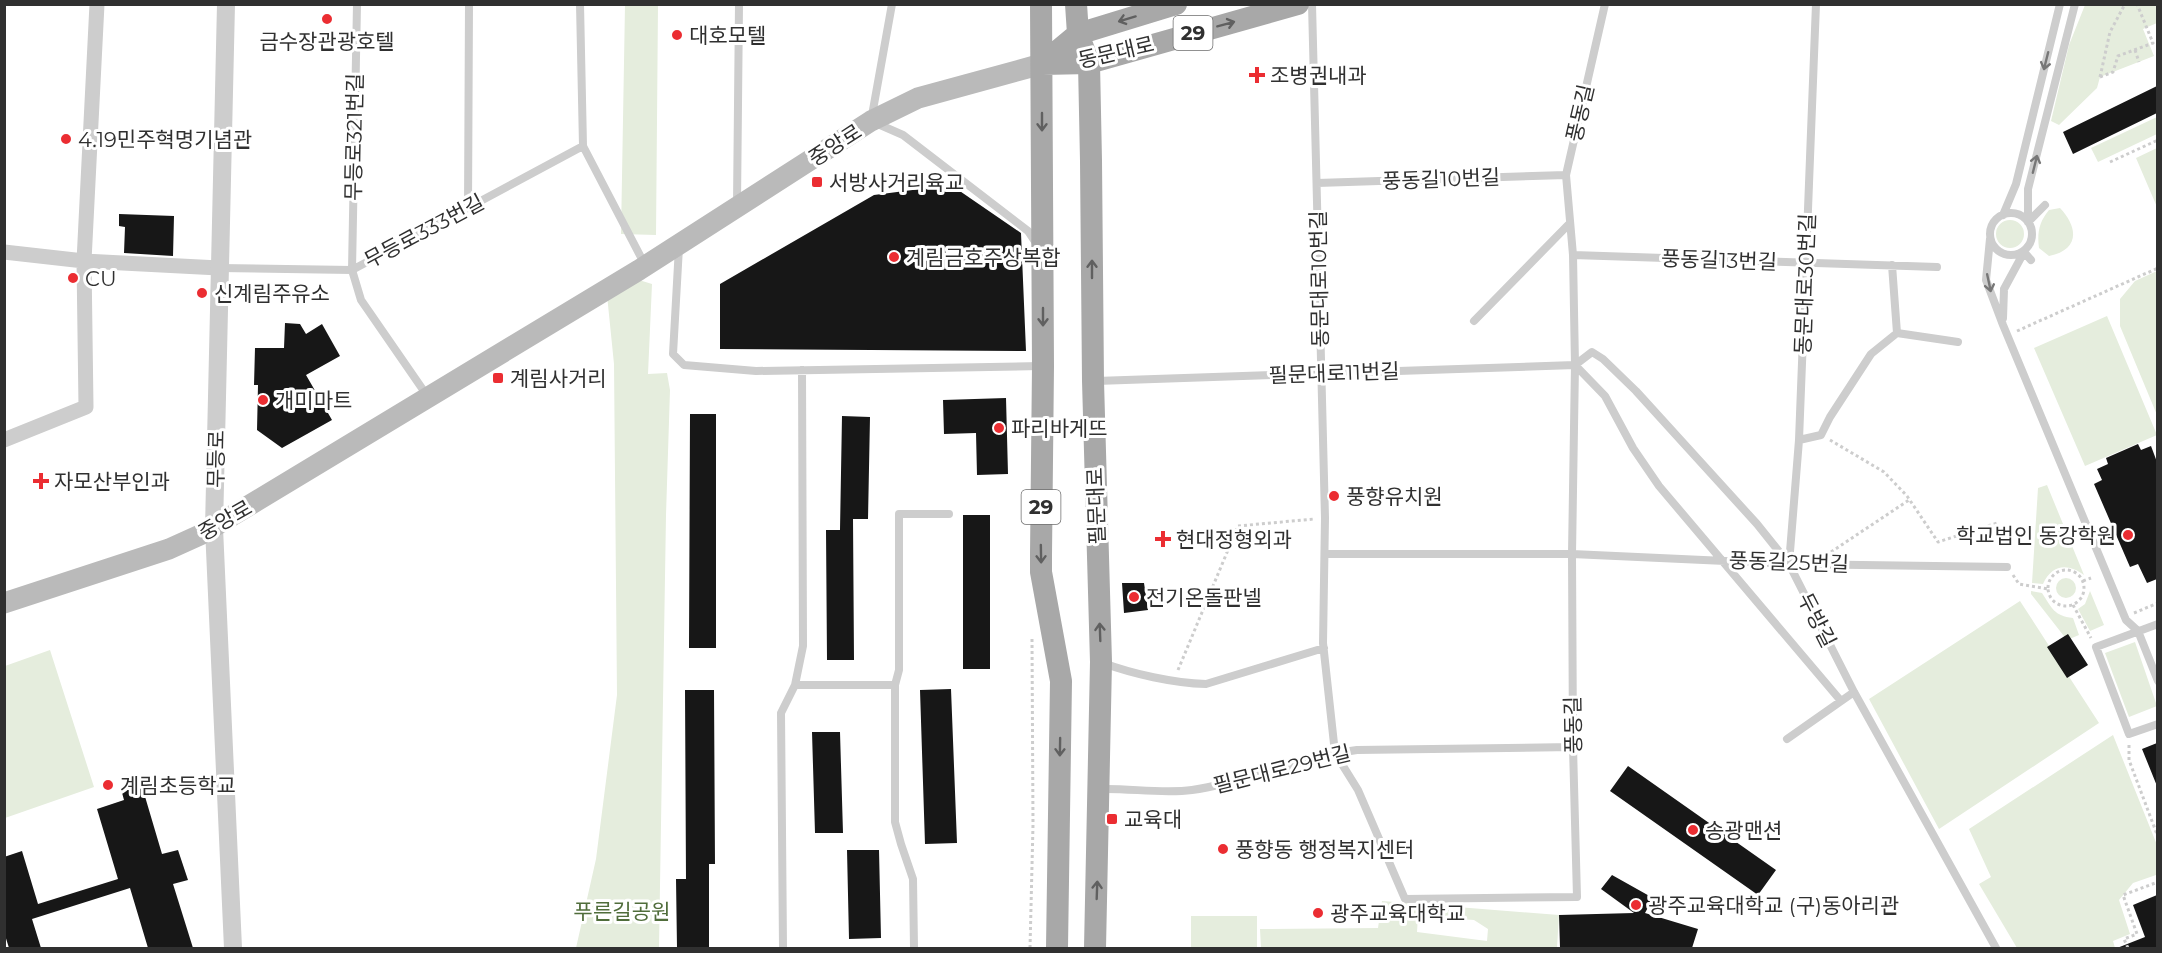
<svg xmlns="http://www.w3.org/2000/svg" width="2162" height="953" font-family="Montserrat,'Noto Sans KR',sans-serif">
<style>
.green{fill:#e5eddd;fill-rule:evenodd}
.building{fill:#171717}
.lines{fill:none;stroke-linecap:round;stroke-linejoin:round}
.path{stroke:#cdcdcd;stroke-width:3;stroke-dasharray:3 3;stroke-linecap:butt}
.service{stroke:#cdcdcd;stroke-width:8}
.minor{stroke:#cdcdcd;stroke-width:15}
.tertiary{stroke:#cdcdcd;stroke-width:18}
.secondary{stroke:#bababa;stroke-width:21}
.primary{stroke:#a8a8a8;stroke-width:22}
.oneway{stroke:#606060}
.oneway2{stroke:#777}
.poi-dot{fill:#eb2d32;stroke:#fff;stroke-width:2}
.labels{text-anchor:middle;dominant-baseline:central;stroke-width:6;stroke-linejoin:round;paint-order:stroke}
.shield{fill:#fff;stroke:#6e6e6e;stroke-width:1.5}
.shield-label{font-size:20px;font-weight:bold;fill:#303030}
.poi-label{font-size:21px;fill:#303030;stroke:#fff;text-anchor:start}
.street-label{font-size:21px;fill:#303030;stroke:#fff}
.park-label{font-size:21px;fill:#506d3b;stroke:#fff}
</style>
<rect width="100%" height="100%" fill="#fff"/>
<path class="green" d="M625 5H658L656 235 621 234Z
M2085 5H2157V23L2143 29 2154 56 2100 77 2097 88 2059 125 2051 121 2069 45Z
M2157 117V134L2098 162 2091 148Z
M2157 148V207L2136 158Z
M2060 208C2079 228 2079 250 2049 256L2039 248C2037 233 2039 222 2049 210Z
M1996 234a14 14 0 1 1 28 0a14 14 0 1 1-28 0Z
M2157 271V415L2120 326V299L2135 281Z
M639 280 652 284 648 374 667 373 670 390 666 515 659 948H576L596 859 617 695 614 364 607 295Z
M2107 316 2157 435 2085 466 2034 348Z
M2047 485 2084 575C2068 563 2052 564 2043 584L2032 583 2038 488Z
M2056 588a10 10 0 1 1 20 0a10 10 0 1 1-20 0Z
M2031 591 2042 593C2052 608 2054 616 2073 618L2079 635 2067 640 2031 594Z
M2090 591 2104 625 2090 631 2078 609 2085 604Z
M2020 601 2099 723 1939 829 1869 699Z
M2135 642 2157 706 2129 717 2105 653Z
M50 650 94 787 5 818V666Z
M2113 735 2157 845 2156 875 2133 883 2119 900 2130 934 2113 941 2115 948H2017L1979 884 1991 877 1969 829Z
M1382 901 1559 915 1557 948H1261L1260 929 1378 928ZM1418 916 1474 920 1488 929 1487 941 1417 932Z
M1191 916H1257V947H1191Z"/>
<path class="building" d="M2157 86V113L2073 154 2063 132Z
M951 185 1021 233 1026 351 720 349V284L874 195Z
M119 214 174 216 173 256 124 253 125 227 119 226Z
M285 323 300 324 306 334 322 324 340 356 306 375 332 420 282 448 257 430 258 385H254L255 348H284Z
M1006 398 1008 474 977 475 976 433 944 434 943 400Z
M690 414H716V648H689Z
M842 416 870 417 868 519H853L854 660H827L826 530H840Z
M2138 444 2141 450 2151 446 2157 462V579L2147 583 2138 564 2130 567 2094 484 2102 480 2097 469 2108 464 2106 458Z
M963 515H990V669H963Z
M1122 583H1144L1148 610 1124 613Z
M2068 634 2088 665 2067 678 2047 647Z
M951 689 957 843 925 844 920 690Z
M685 690H714L715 864H709V948H677L676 879H686Z
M812 732H840L843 833H815Z
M2157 743V786L2142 749Z
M1628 766 1776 870 1758 895 1610 791Z
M141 783 162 854 178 850 188 880 173 884 193 948H148L130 888 32 919 41 948H9L4 932V857L22 851 38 904 118 879 97 809 124 800 121 789Z
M847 850H879L881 938 849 939Z
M1612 875 1653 898 1645 913 1698 929 1692 948H1560L1559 915 1634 913 1601 889Z
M2157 895V948H2117L2145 937 2133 905Z"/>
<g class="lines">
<path class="path" d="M2135 50 2139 62
M2100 77 2113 72 2118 56 2153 43 2137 4
M2100 77 2110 32 2125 4
M2110 162 2158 140
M2017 331 2158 268
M1830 440 1884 472 1907 496 1938 542 1997 523
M1831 552 1909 500
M2048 588a18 18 0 1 1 36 0a18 18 0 1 1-36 0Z
M2013 575 2019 584 2048 589
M2083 581 2091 578
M2073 605 2091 638
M2134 613 2158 603
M1178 670 1238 526 1314 519
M2129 745V760L2158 837
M1030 948 1033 825 1032 639
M2128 948 2124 939 2137 934 2123 895 2158 882"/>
<path class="service" d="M357 4 352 270 361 300 428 397
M580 4 583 146 645 265
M892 4 871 121 903 135 1028 231 1036 243
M1312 4 1325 518 1323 643 1335 753 1358 790 1405 899 1577 897 1573 747 1572 554 1575 365 1573 255 1566 175 1605 4
M1317 183 1566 175
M737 204 739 4
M468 208 469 4
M1990 234a21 21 0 1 1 42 0a21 21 0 1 1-42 0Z
M2003 215 2016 184 2060 4
M2028 222V189L2075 4
M2028 222 2045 205
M1990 239 1986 280 2003 325 2126 620 2138 631 2158 681
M679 247 673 354 684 365 756 371 1041 366
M1573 255 1937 267
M1892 265 1897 333 1958 342
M219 268 352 270 583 146
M2003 318 2004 289 2024 252 2031 260
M1474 321 1570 223
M1575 365 1592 352 1603 359 1636 391 1757 524 1789 564 1854 692 1996 948
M1575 365 1605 396 1633 448 1659 486 1841 701
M1096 381 1575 365
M1799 440 1821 435 1830 417 1871 354 1897 333
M1325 554H1572L1789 564 2007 567
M1789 564 1799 440 1816 4
M2158 624 2096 647 2129 734 2158 724
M1103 663C1133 674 1173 683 1206 684L1324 648
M795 685 803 646 802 370
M895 685V822L901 844 913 879 914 948
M1787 739 1854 692
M1100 789C1130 788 1162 794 1192 790 1248 782 1301 758 1357 750L1573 747
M783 948 781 713 795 685H895L899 670V514H949"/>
<path class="minor" d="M4 252 84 261 219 268
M4 440 86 407 84 261 97 4"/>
<path class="tertiary" d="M226 4 214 528 233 948"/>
<path class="secondary" d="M4 603 169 549 200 535 639 270 871 121 918 98 1042 64"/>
<path class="primary" d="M1041 4 1043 366 1041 555V572L1061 681 1057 948
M1076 4 1078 34 1089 63 1091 161 1093 381 1101 662 1095 948
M1042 64 1089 63 1298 4
M1042 64 1078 34 1176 4"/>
</g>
<defs><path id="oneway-shaft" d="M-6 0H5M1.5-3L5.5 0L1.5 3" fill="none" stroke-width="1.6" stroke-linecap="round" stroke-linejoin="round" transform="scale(1.5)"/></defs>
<g class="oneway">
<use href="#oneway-shaft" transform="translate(1127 19) rotate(163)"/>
<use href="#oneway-shaft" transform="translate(1226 24) rotate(-15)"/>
<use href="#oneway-shaft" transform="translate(1042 122) rotate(90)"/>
<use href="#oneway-shaft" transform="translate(1092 269) rotate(-90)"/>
<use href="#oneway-shaft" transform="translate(1043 317) rotate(90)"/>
<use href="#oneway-shaft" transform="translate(1041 554) rotate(89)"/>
<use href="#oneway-shaft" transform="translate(1100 632) rotate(-92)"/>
<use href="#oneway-shaft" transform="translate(1060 747) rotate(91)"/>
<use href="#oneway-shaft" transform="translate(1097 890) rotate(-88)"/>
</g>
<g class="oneway2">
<use href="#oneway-shaft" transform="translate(2046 61) rotate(104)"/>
<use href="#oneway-shaft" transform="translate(2035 164) rotate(-76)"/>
<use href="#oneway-shaft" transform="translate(1989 283) rotate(78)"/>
</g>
<g class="poi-dot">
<circle cx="327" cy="19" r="6"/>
<circle cx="677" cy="35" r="6"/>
<path d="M1254 66h6v6h6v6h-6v6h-6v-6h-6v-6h6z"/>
<circle cx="66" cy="139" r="6"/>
<rect x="811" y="176" width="12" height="12" rx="3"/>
<circle cx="894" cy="257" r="6"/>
<circle cx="73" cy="278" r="6"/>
<circle cx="202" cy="293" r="6"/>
<rect x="492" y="372" width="12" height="12" rx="3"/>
<circle cx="263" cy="400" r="6"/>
<circle cx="999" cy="428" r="6"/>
<path d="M38 472h6v6h6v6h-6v6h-6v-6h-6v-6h6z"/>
<circle cx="1334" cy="496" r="6"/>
<circle cx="2128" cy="535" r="6"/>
<path d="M1160 530h6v6h6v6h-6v6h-6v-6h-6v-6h6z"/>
<circle cx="1134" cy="597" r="6"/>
<circle cx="108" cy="785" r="6"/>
<rect x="1106" y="813" width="12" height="12" rx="3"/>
<circle cx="1693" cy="830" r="6"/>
<circle cx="1223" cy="849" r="6"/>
<circle cx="1636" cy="905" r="6"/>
<circle cx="1318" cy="913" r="6"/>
</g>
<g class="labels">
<g class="shield">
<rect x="1173.5" y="16" width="39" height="34" rx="4.5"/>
<rect x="1021.5" y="490" width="39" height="34" rx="4.5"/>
</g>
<g class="shield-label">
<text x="1193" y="33">29</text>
<text x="1041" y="507">29</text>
</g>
<g class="poi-label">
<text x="689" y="35">대호모텔</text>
<text x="327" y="41" text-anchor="middle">금수장관광호텔</text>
<text x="1270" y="75">조병권내과</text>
<text x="78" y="139">4.19민주혁명기념관</text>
<text x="829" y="182">서방사거리육교</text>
<text x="906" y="257">계림금호주상복합</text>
<text x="85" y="278">CU</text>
<text x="214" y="293">신계림주유소</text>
<text x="510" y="378">계림사거리</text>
<text x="275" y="400">개미마트</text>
<text x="1011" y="428">파리바게뜨</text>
<text x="54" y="481">자모산부인과</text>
<text x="1346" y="496">풍향유치원</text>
<text x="2116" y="535" text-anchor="end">학교법인 동강학원</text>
<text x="1176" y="539">현대정형외과</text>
<text x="1146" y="597">전기온돌판넬</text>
<text x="120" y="785">계림초등학교</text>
<text x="1124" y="819">교육대</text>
<text x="1705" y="830">송광맨션</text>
<text x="1235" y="849">풍향동 행정복지센터</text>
<text x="1648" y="905">광주교육대학교 (구)동아리관</text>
<text x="1330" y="913">광주교육대학교</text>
</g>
<g class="street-label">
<text transform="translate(1116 52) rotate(-13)">동문대로</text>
<text transform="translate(1580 113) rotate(-77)">풍동길</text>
<text transform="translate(354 137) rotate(-89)">무등로321번길</text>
<text transform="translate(835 145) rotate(-33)">중앙로</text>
<text transform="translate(1441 179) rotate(-2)">풍동길10번길</text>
<text transform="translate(424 231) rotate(-28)">무등로333번길</text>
<text transform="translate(1719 260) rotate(2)">풍동길13번길</text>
<text transform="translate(1319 279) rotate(-91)">동문대로10번길</text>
<text transform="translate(1805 284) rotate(-88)">동문대로30번길</text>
<text transform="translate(1334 373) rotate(-2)">필문대로11번길</text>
<text transform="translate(216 459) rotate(-89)">무등로</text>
<text transform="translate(1096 506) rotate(-92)">필문대로</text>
<text transform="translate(225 520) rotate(-30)">중앙로</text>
<text transform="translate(1789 562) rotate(2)">풍동길25번길</text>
<text transform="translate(1817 620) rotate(63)">두방길</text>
<text transform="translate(1573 725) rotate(-91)">풍동길</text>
<text transform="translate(1282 769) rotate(-14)">필문대로29번길</text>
</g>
<g class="park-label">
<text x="622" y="911">푸른길공원</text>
</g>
</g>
<rect width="2162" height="953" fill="none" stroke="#303030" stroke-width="12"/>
</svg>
